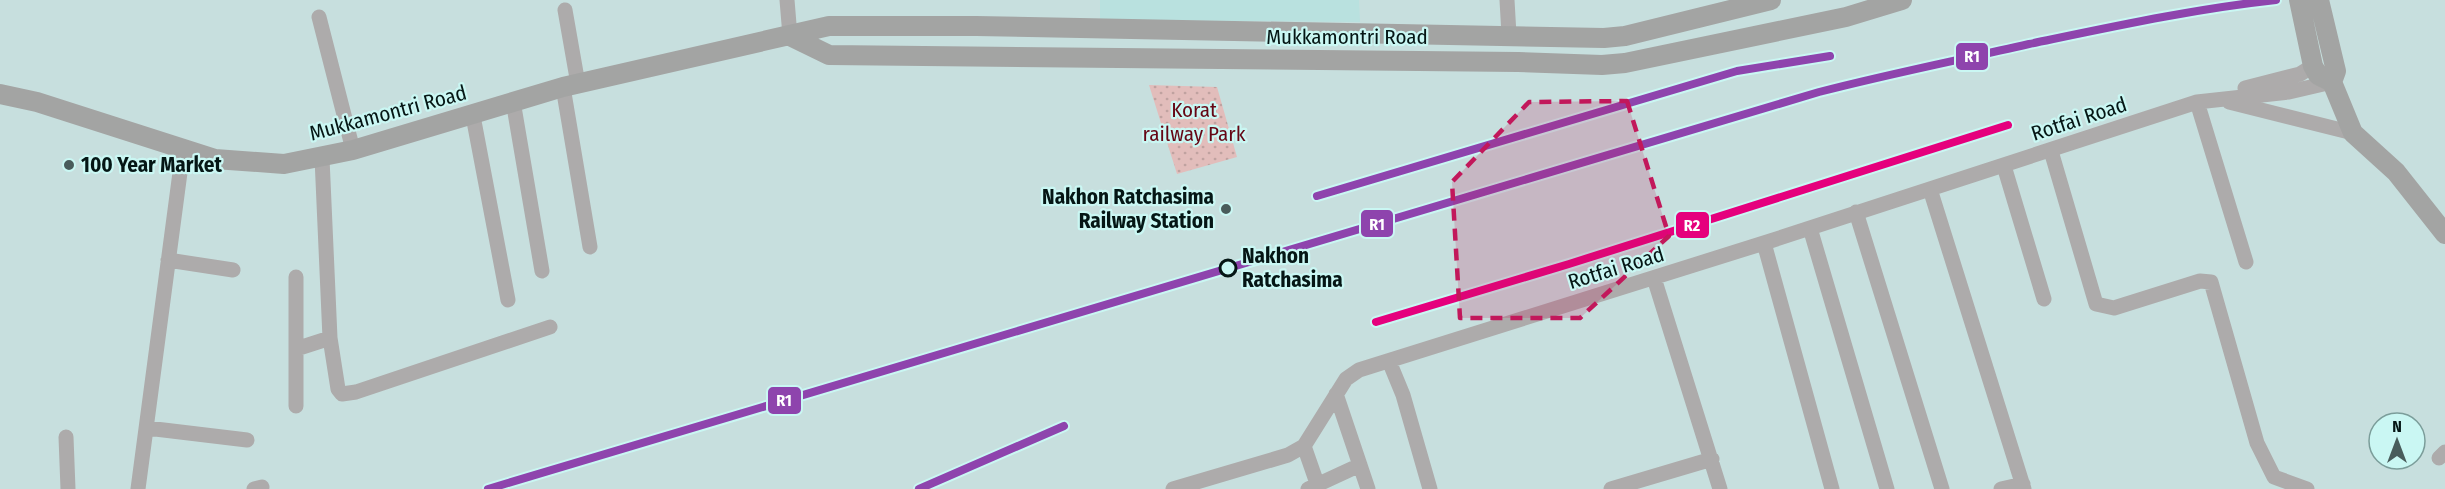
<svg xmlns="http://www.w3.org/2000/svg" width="2445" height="489" font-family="'Fira Sans Condensed',sans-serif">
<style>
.built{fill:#b9e1df}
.park{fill:url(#park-dots)}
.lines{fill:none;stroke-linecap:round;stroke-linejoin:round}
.minor{stroke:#adabab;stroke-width:15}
.major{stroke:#a3a4a3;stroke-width:20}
.rail-1-casing{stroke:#caf7f3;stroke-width:12}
.rail-2-casing{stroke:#caf7f3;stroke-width:12}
.rail-1{stroke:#8e44ad;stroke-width:8}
.rail-2{stroke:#e5007d;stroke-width:8}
.marked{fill:#c2185b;fill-opacity:0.2;stroke:#c2185b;stroke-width:4.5;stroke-dasharray:12 8;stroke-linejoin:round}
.poi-dot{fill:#495c5b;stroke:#caf7f3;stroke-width:2}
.stop-dot{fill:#caf7f3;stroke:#051615;stroke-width:3}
.labels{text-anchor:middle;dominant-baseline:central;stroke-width:4.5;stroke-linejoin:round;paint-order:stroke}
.street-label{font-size:21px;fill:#051615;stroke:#caf7f3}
.park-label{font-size:21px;fill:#650614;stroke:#caf7f3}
.poi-label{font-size:21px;font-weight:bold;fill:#051615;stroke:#caf7f3;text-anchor:start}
.stop-label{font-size:21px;font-weight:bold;fill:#051615;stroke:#caf7f3;text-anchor:start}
.line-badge{stroke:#caf7f3;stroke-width:2}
.badge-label{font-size:16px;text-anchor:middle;font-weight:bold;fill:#fff}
</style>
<defs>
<pattern id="park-dots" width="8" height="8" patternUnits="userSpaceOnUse" patternTransform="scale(1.5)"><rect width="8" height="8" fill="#e2bdbb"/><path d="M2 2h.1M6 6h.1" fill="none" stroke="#c0a2a0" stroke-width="1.8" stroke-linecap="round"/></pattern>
</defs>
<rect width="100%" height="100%" fill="#c7dfde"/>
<path class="built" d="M1100 0H1359L1360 22 1100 20Z"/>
<path class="park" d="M1149 85 1217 87 1237 157 1177 174Z"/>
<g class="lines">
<path class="minor" d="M787 0 790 36
M1507 0 1509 35
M565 10 578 84
M319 17 353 150
M563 87 590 247
M2245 88 2300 74 2313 66
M513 101 542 271
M2197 102 2246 262
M2229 102 2353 133
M473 116 508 300
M2051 151 2096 304 2114 308 2200 281 2211 282 2257 443 2274 477 2307 489
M322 158 330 338 338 389 342 394 356 392 550 327
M2004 166 2044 299
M1930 189 2024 489
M1856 212 1942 489
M1810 228 1887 489
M1764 243 1832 489
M168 260 233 270
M1654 278 1720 489
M296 349 330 338
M1389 361 1403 395 1430 489
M1336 394 1368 489
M296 406V277
M147 428 247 440
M66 437 68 489
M1304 446 1319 489
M2439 458 2445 452
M138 489 183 150
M254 489 262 487
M1173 489 1288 455 1304 446 1346 379 1359 370 1764 243 2197 102 2289 92 2332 82
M1308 489 1360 465
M1611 489 1712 459
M2001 489 2023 484"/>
<path class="major" d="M2299 0 2313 66 2318 75 2332 82 2353 133 2396 172 2445 234
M2319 0 2336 71 2332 82
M790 36 829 55 1518 62 1602 65 1625 63 1846 17 1902 0
M0 94 37 102 215 159 284 164 353 150 563 87 829 26H976L1604 38 1625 36 1771 0"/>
<defs>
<path id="rail-1" d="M1317 196 1737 71 1830 56
M488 489 1819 92C1888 74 1959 60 2029 44 2111 27 2193 9 2276 0
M919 489 1064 426"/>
<path id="rail-2" d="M1376 322 1569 264 2008 125"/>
</defs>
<use href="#rail-1" class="rail-1-casing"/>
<use href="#rail-2" class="rail-2-casing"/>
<use href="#rail-1" class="rail-1"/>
<use href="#rail-2" class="rail-2"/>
</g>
<path class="marked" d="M1627 101 1669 236 1580 318H1460L1452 182 1529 102Z"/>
<g class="poi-dot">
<circle cx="69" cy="165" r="6"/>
<circle cx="1226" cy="209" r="6"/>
</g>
<circle class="stop-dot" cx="1228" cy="268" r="8"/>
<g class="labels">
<g class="street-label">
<text x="1347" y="37">Mukkamontri Road</text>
<text transform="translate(388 113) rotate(-15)">Mukkamontri Road</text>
<text transform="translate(2079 119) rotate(-18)">Rotfai Road</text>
<text transform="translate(1616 268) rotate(-17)">Rotfai Road</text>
</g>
<g class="park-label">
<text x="1194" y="110">Korat<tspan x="1194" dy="24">railway Park</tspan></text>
</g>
<g class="poi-label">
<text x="81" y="165">100 Year Market</text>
<text x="1214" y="197" text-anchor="end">Nakhon Ratchasima<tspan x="1214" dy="24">Railway Station</tspan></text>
</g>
<g class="stop-label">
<text x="1242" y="256">Nakhon<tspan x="1242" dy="24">Ratchasima</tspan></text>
</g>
</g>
<g class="line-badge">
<rect x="1955" y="42" width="34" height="29" rx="6" fill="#8e44ad"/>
<rect x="1360" y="209" width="34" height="29" rx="6" fill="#8e44ad"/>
<rect x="1675" y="211" width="35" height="28" rx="6" fill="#e5007d"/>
<rect x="767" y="386" width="35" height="29" rx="6" fill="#8e44ad"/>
</g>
<g class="badge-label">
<text x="1972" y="62">R1</text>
<text x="1377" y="230">R1</text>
<text x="1692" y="231">R2</text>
<text x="784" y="406">R1</text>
</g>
<g transform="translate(2397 441)"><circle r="28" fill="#caf7f3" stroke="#7b9d9a" stroke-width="1.5"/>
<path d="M0-4.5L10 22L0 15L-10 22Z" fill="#495c5b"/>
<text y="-9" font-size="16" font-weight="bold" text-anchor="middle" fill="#051615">N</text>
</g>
</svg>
